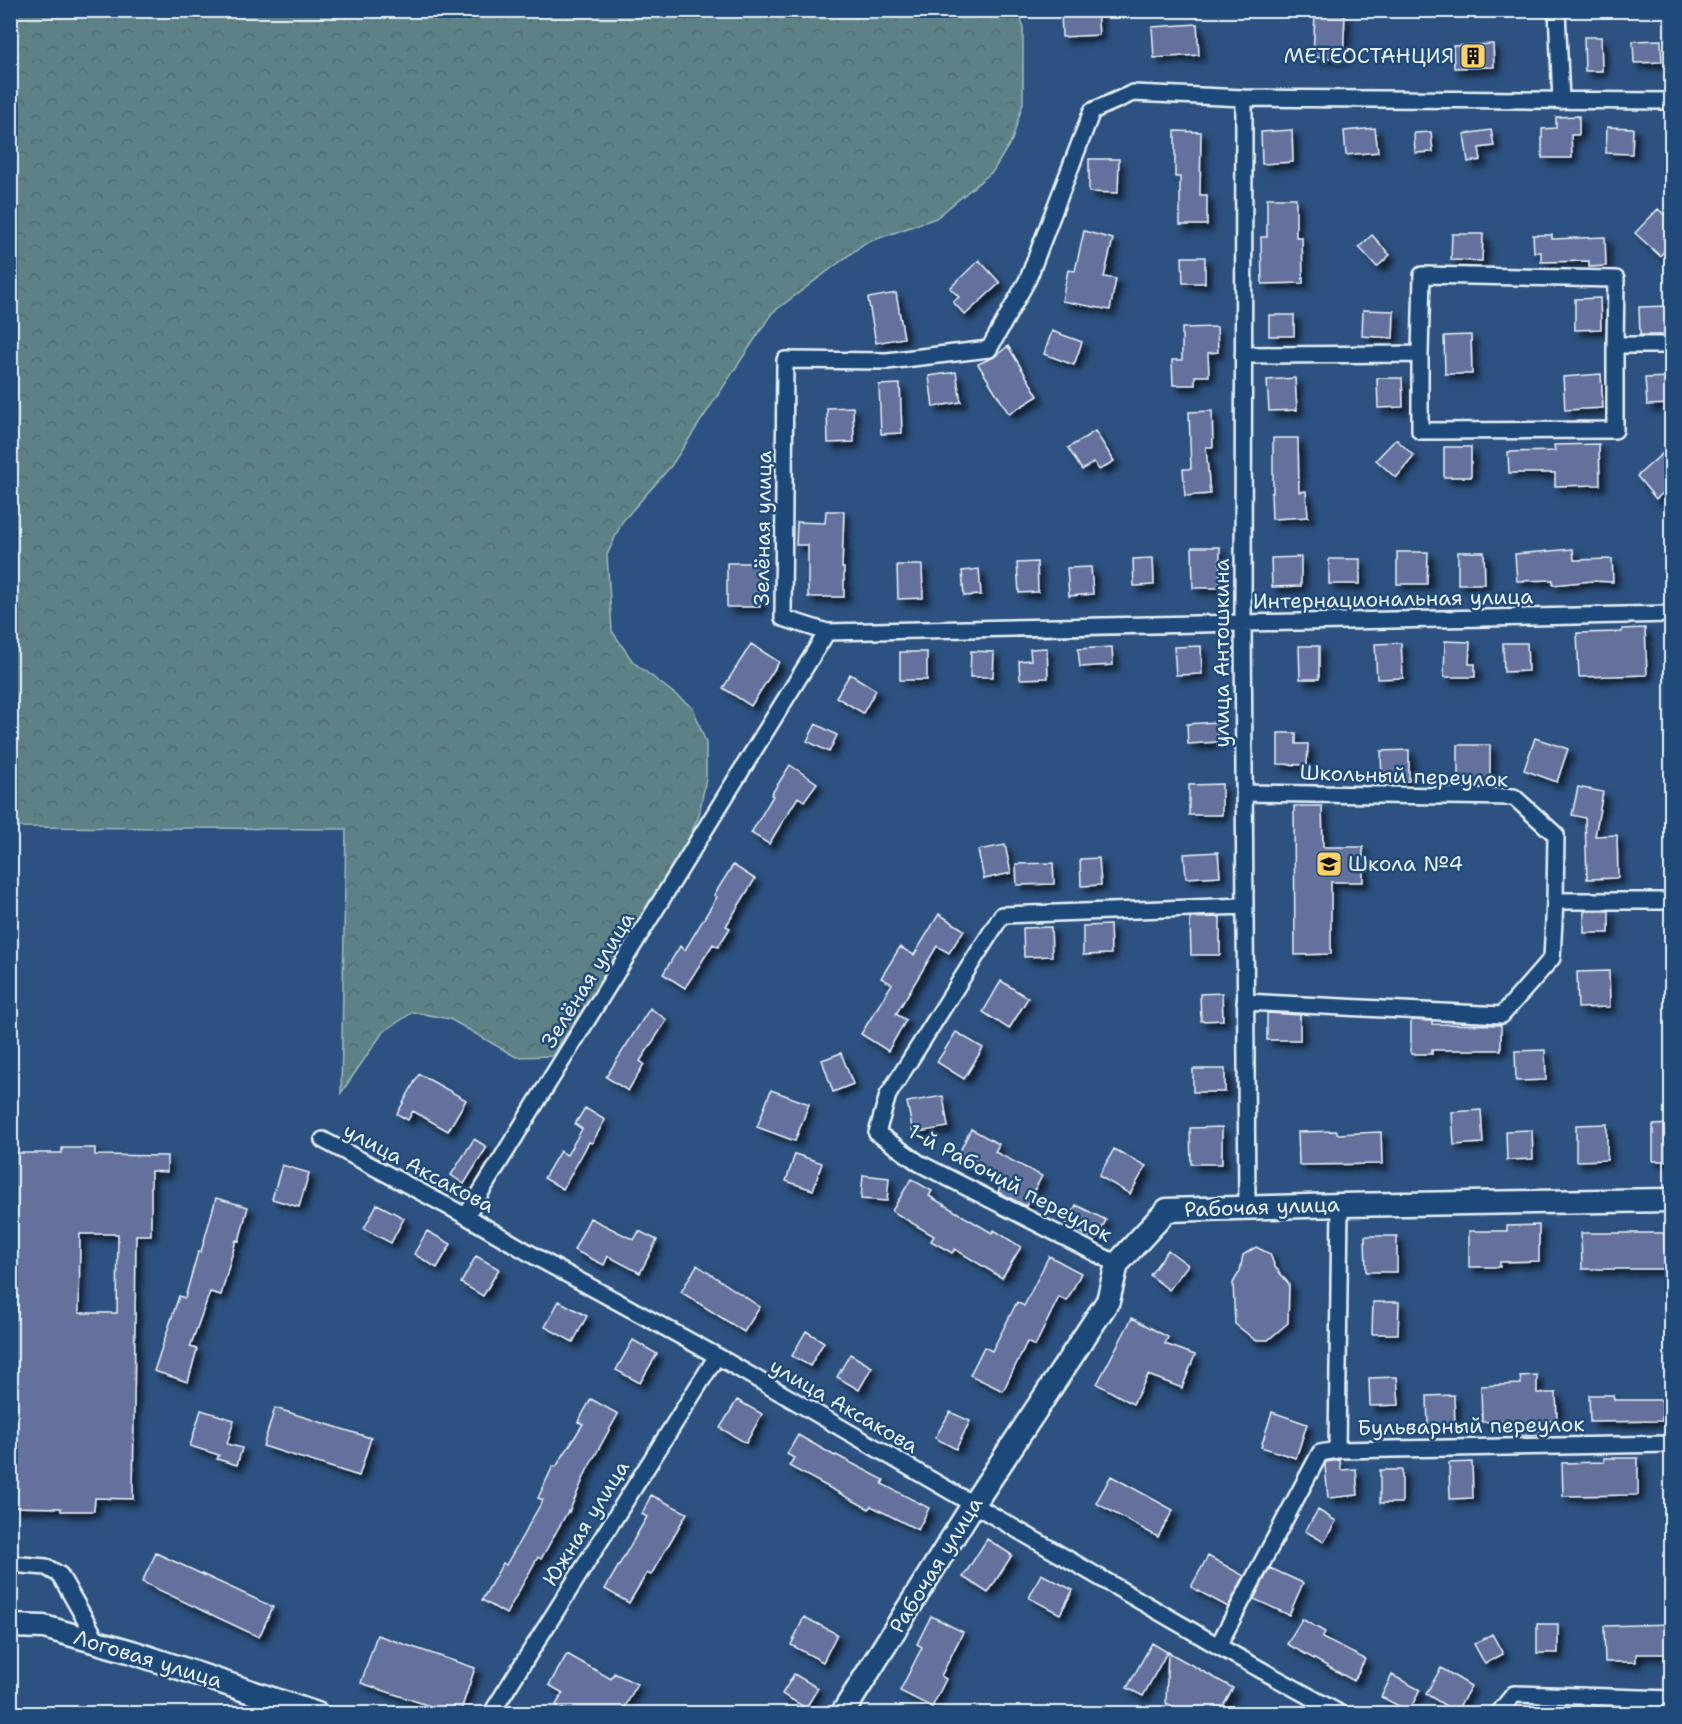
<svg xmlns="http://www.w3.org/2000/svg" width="1682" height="1724" font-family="'Shantell Sans',sans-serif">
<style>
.forest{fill:url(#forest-crowns);stroke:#a2b9bf;stroke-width:1.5}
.building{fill:#65719d;stroke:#e8f1f8;stroke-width:1.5;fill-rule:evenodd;filter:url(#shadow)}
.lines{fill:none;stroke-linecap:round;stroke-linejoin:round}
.street-casing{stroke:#e8f1f8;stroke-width:20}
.secondary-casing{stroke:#e8f1f8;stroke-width:27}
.street{stroke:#1f4a7a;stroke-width:15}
.secondary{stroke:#1f4a7a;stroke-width:22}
.labels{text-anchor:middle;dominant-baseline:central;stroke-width:5;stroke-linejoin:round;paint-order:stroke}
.poi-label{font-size:21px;fill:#e8f1f8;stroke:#1f4a7a;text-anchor:end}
.street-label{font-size:21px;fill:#e8f1f8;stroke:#1f4a7a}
</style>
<defs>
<pattern id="forest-crowns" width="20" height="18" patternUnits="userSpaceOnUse" patternTransform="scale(1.5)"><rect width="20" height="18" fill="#5d8186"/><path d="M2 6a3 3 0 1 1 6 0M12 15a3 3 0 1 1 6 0" fill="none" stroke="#546a6e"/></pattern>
<filter id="shadow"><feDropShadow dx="5.5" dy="5.5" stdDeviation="3" flood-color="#0009"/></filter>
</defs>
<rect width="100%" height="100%" fill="#2d5281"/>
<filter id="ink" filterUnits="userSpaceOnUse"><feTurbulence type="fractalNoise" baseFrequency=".0167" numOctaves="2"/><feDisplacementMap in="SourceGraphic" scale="12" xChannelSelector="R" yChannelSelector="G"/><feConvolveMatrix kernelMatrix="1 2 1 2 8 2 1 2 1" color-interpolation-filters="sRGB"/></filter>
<g filter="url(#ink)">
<path class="forest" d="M11 11H1020L1023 28V103L1012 140 993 171 936 218 865 243 772 313 671 466 622 522 607 555 612 631 633 662 693 708 706 743V778L699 815 669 883 552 1056 516 1057 450 1019 413 1012 383 1032 341 1093 346 829 11 827Z"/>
<path class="building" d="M1061 10H1097L1099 35 1062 37Z
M1315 14 1345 15 1343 59 1313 57Z
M1197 24 1199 55 1154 58 1152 27Z
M1584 37H1601L1602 71H1585Z
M1661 40 1662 62 1634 63 1633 41Z
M1493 44 1494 67 1454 68 1453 46Z
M1579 116V135H1571L1572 158H1542V129L1556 128V117Z
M1607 127 1633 128 1632 154 1606 153Z
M1375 128 1378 152 1346 155 1344 131Z
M1292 130 1293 162 1262 164 1261 132Z
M1491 130 1494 146 1479 148 1481 160 1468 162 1464 134Z
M1175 131 1201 132 1200 195H1207V225H1180V177H1175Z
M1431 132 1433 152 1415 153 1414 133Z
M1089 159H1119L1118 193 1089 192Z
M1267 198H1296V237H1302L1303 283 1262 284 1261 237H1267Z
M1658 209 1671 221V243L1660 256 1635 233Z
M1084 231 1113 239 1104 277 1116 279 1110 310 1062 301 1068 270 1075 271Z
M1452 234H1483L1482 261 1451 260Z
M1372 235 1390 255 1377 267 1359 247Z
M1533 235H1552V239L1605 237 1606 266 1589 267V261L1541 262V252H1534Z
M1182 257H1205V283H1183Z
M979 260 1000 283 965 315 953 302 959 297 950 288Z
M896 293 904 338 876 343 868 298Z
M1600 298 1601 329 1575 330V299Z
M1669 306 1670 335H1640L1639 307Z
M1363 310 1394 311 1393 338 1362 336Z
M1269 315H1294V336H1269Z
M1217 327 1218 352 1208 353 1209 376H1195V385H1173L1172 360H1182V328Z
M1052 331 1082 342 1074 365 1044 354Z
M1471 335 1472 374H1445L1444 336Z
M1008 346 1038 396 1009 414 978 364 994 357Z
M956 372 961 402 933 407 929 376Z
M1601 374 1603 408 1565 410 1563 377Z
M1671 377V404L1647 405 1645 378Z
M1295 378 1297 410 1269 411 1267 380Z
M1377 378H1402L1403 407 1378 408Z
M900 384 902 433 881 434 879 385Z
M853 407 854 442 828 443 827 408Z
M1212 411 1213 447H1206L1210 494 1185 496 1183 469H1191L1189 412Z
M1095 431 1114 461 1099 470 1094 462 1082 470 1068 448Z
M1273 438H1298L1299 492 1306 491 1308 517 1272 519 1271 493H1273Z
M1396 439 1414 456 1396 478 1376 460Z
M1599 444 1600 485 1555 486V473H1509L1508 452 1555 451 1554 445Z
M1671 446V486L1656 499 1637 476Z
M1444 447H1471V477H1444Z
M826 511H844L842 568H844V597H808V545H796L797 522 825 523Z
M1192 547H1220V588H1193Z
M1573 549 1574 560 1612 559 1613 582 1592 581 1553 585V580L1517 581 1515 554Z
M1397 552H1428L1427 584H1397Z
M1458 552H1484L1485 584H1458Z
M1301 557V586L1272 587 1271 558Z
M1153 558 1154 585 1134 586 1133 559Z
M1329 559H1360V584H1329Z
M1037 562 1038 592 1019 593 1017 563Z
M727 563H759L760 607H727Z
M897 565H922L923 598 898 599Z
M1091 567 1093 594 1069 596 1067 568Z
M979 569 981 595 964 596 962 571Z
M1645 628 1647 675 1579 677 1577 633 1622 632V629Z
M1445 641 1470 642 1469 664H1475V677H1444Z
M1401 643 1403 678 1377 679 1375 644Z
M1503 643H1527L1528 671 1504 672Z
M751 644 779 662 751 706 723 688Z
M1201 646 1202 674 1176 675 1174 647Z
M1299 646H1319V679H1300Z
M1112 647 1113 665 1080 667 1078 649Z
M1047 648 1048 678 1020 679 1019 661 1031 660 1030 649Z
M971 651 994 652 993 677H970Z
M900 652H927V680H900Z
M850 674 876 690 863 713 836 697Z
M1217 722 1218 742 1188 744 1187 724Z
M816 724 837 735 829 752 807 741Z
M1278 733H1296V744H1308L1307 765 1278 764Z
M1535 738 1568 749 1557 782 1524 770Z
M1458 745H1490V782H1458Z
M1409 750V781L1382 782 1381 751Z
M790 765 817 783 804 801 798 797 769 844 751 833 773 796 771 795Z
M1222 784V815H1189V785Z
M1578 787 1603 792 1595 836 1617 835 1618 878 1587 879 1585 818 1572 815Z
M1294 806H1322L1323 847H1363V882H1331V954L1295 955Z
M1005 845 1011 873 984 879 978 850Z
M1218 852 1220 876 1186 878 1184 854Z
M1099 858 1101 885 1081 886 1080 859Z
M1053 863 1054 884 1017 885 1016 864Z
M733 865 755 879 726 926 730 928 718 947 713 944 685 988 663 974 680 946 685 950 717 897 714 895Z
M1584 911H1609V933H1584Z
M939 914 964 930 949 953 937 946 896 1014 906 1020 888 1051 861 1034 892 984 881 978 900 947 914 955Z
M1220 917V955H1191L1190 918Z
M1110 925 1111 954 1083 955V926Z
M1051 927 1052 956 1024 957 1023 928Z
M1609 971 1610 1007 1578 1008 1577 972Z
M1001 981 1028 998 1009 1029 983 1012Z
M1222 993 1223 1020 1201 1021 1200 994Z
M650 1008 667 1020 640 1061 644 1064 628 1091 606 1077Z
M1267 1013 1300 1015V1040H1267Z
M1411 1020 1432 1021V1024L1501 1025V1050H1432V1054H1411Z
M956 1032 983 1048 964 1079 937 1062Z
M1545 1050 1546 1080 1516 1081 1515 1051Z
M841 1053 853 1084 833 1092 822 1060Z
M1193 1069H1225V1092H1193Z
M419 1074 466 1100 448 1131 413 1111 408 1120 397 1114Z
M771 1090 809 1104 795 1141 757 1127Z
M943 1096 948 1127 913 1133 907 1102Z
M585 1108 605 1120 592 1143 589 1142 563 1189 544 1178 560 1151 567 1155 582 1129 575 1124Z
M1481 1110 1483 1143 1454 1145 1452 1112Z
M1607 1124V1160L1576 1161V1125Z
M1671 1124V1161H1653V1125Z
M1222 1127V1164H1191L1190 1128Z
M971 1129 999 1144 995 1152 1042 1176 1026 1206 998 1192 1001 1185 955 1161Z
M1532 1130 1533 1159 1507 1160 1506 1131Z
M1337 1131V1134L1381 1132 1382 1164 1299 1165 1298 1132Z
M474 1139 487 1147 464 1184 451 1175Z
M62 1148H95V1155L167 1156V1172L151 1171V1235H136L133 1499 95 1498 94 1511H61V1508L10 1507V1153H62ZM80 1234H118L117 1313H79Z
M1114 1149 1146 1166 1130 1194 1099 1176Z
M795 1154 822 1163 813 1190 786 1181Z
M282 1165 309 1173 299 1207 272 1199Z
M863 1175 889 1178 887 1201 861 1199Z
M911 1179 932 1191 929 1196 992 1233 994 1230 1021 1247 1002 1278 955 1249 952 1253 931 1241 934 1236 892 1211Z
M216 1198 248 1207 239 1241 236 1240 221 1295 210 1292 190 1347 197 1349 188 1382 154 1371 179 1296 185 1298 198 1252H201Z
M377 1204 404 1218 391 1243 364 1229Z
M1076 1205 1106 1220 1096 1240 1066 1225Z
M590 1218 634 1240 639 1231 657 1240 640 1273 608 1256 604 1265 574 1250Z
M1539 1225V1261L1500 1262V1267H1469V1231H1507V1226Z
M427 1231 451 1244 437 1268 414 1254Z
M1581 1233H1664L1665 1269H1582Z
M1365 1236H1397V1272H1366Z
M1256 1247 1270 1254 1275 1267 1289 1284 1288 1323 1268 1340H1255L1235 1324 1233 1283 1240 1271 1243 1255Z
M1168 1250 1188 1265 1169 1290 1150 1275Z
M476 1256 499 1269 483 1296 461 1283Z
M1049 1256 1081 1273 1067 1301 1059 1297 1035 1346 1027 1342 1003 1391 970 1375 984 1347 992 1351 1017 1302 1024 1306Z
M697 1265 760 1307 744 1332 681 1292Z
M559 1301 587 1316 573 1342 545 1327Z
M1373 1302H1399L1398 1334H1372Z
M1132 1318 1168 1337 1165 1344 1195 1355 1182 1388 1148 1375 1133 1404 1097 1384Z
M806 1331 824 1342 810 1366 792 1356Z
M633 1340 657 1354 640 1383 616 1370Z
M850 1354 872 1367 859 1390 837 1377Z
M1537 1375V1393H1556L1557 1421H1539L1540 1435 1522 1436V1421L1482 1422 1481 1386 1521 1384 1520 1376Z
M1397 1377 1399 1405 1370 1406 1369 1378Z
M1454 1395 1455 1426 1428 1427 1427 1396Z
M1589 1395H1613L1614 1400H1662V1421L1590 1422Z
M591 1399 618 1414 587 1470 569 1512 568 1511 541 1559 538 1557 506 1614 482 1600 503 1563 506 1565 543 1500 538 1498 553 1466 556 1467 583 1424 578 1422Z
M737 1400 762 1414 746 1443 720 1428Z
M275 1408 371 1438 359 1476 263 1446Z
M201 1410 234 1420 227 1444 242 1448 237 1465 217 1459 219 1455 190 1446Z
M950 1412 970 1421 956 1449 935 1438Z
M1272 1412 1307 1424 1296 1458 1261 1447Z
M798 1435 835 1456 836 1455 884 1480 882 1484 929 1508 918 1530 871 1506 869 1509 789 1466 794 1458 787 1454Z
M1604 1458H1638V1495L1563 1496 1562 1463 1604 1462Z
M1340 1460 1341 1470 1356 1469 1358 1495 1328 1498 1325 1465 1326 1462Z
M1472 1462 1473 1498 1450 1499 1449 1463Z
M1380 1470H1402V1503H1380Z
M1111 1476 1173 1510 1158 1537 1096 1503Z
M651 1495 687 1513 651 1575 647 1573 629 1603 605 1589 647 1517 642 1514Z
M1318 1510 1336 1521 1324 1542 1305 1531Z
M987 1539 1012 1555 988 1593 963 1577Z
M156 1553 273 1607 259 1637 142 1582Z
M1208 1556 1244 1576 1228 1607 1191 1587Z
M1270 1568 1303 1583 1289 1615 1254 1599Z
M1041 1574 1073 1590 1060 1614 1029 1598Z
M931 1616 963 1632 941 1676 946 1679 932 1707 900 1691 922 1647 917 1644Z
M804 1617 837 1634 823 1662 791 1645Z
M1302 1619 1325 1632 1322 1638 1365 1659 1354 1681 1287 1644Z
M1537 1624H1558V1653H1537Z
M1671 1624V1654H1636V1662H1605L1604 1626Z
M1492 1634 1503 1654 1485 1664 1474 1644Z
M377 1635 475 1668 460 1713H451L361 1683Z
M1152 1643 1167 1652 1143 1696 1127 1688Z
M1168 1652 1233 1688 1219 1713H1187L1166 1703Z
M567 1654 611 1679 614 1673 637 1684 622 1713H570L556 1705 563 1693 549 1685Z
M1441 1668 1471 1686 1456 1712 1426 1694Z
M794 1674 818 1688 806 1708 782 1694Z
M1392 1675 1420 1690 1409 1711 1381 1697Z"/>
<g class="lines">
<defs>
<path id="street" d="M1557 10 1561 101
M1244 98 1243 623 1247 1208
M1420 354 1422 275 1616 279 1615 345
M1243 355 1420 354V431L1615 430V345H1672
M827 632 1672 614
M1244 793 1514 797 1556 835 1555 901
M1245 1002 1502 1015 1552 958 1555 901H1672
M323 1140 466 1216 543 1261 717 1356 1218 1646 1341 1714
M1340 1205 1337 1450 1672 1444
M466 1216 827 632 783 618 785 360 887 361 989 349 1028 279 1092 111 1133 93 1244 98 1672 101
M1117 1264 919 1163 877 1133 888 1095 1002 915 1244 906
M10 1564 46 1567 60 1575 98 1642
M1218 1646 1320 1453 1337 1450
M491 1714 717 1356
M1498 1714 1514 1694 1672 1699"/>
<path id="secondary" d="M10 1626 44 1627 132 1652 317 1714
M842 1714 973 1505 1108 1301 1117 1264 1167 1210 1340 1205 1672 1200"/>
</defs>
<use href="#street" class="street-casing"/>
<use href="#secondary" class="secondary-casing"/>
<use href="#street" class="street"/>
<use href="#secondary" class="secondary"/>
</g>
</g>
<defs>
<symbol id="building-square" viewBox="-11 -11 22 22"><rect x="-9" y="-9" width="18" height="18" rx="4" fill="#ffd166" stroke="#1f4a7a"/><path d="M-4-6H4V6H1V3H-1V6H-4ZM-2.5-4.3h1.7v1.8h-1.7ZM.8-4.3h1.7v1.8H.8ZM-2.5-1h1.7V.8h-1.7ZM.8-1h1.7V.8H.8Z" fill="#111"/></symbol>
<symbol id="school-square" viewBox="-11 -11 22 22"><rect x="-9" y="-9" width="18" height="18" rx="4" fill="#ffd166" stroke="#1f4a7a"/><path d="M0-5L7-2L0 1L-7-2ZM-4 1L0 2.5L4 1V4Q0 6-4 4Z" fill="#111"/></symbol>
</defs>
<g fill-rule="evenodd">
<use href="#building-square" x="1458" y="41" width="30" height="30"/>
<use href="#school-square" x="1314" y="849" width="30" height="30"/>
</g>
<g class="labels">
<g class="poi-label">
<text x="1454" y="56">МЕТЕОСТАНЦИЯ</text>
<text x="1348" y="864" text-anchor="start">Школа №4</text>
</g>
<g class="street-label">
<text transform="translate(763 528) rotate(-89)">Зелёная улица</text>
<text transform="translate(1393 599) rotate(-1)">Интернациональная улица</text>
<text transform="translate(1222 653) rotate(-90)">улица Антошкина</text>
<text transform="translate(1404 776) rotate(2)">Школьный переулок</text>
<text transform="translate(588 980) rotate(-58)">Зелёная улица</text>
<text transform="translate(419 1168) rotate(28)">улица Аксакова</text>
<text transform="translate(1010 1183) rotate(28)">1-й Рабочий переулок</text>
<text transform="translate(1262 1207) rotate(-2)">Рабочая улица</text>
<text transform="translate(844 1406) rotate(30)">улица Аксакова</text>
<text transform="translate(1471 1426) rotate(-1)">Бульварный переулок</text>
<text transform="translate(586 1523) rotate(-58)">Южная улица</text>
<text transform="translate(936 1565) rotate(-58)">Рабочая улица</text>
<text transform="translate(148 1659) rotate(17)">Логовая улица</text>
</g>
</g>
<rect width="1682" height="1724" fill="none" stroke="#1f4a7a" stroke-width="36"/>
<rect x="18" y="18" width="1646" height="1688" fill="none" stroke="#e8f1f8" stroke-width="2" filter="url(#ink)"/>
</svg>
